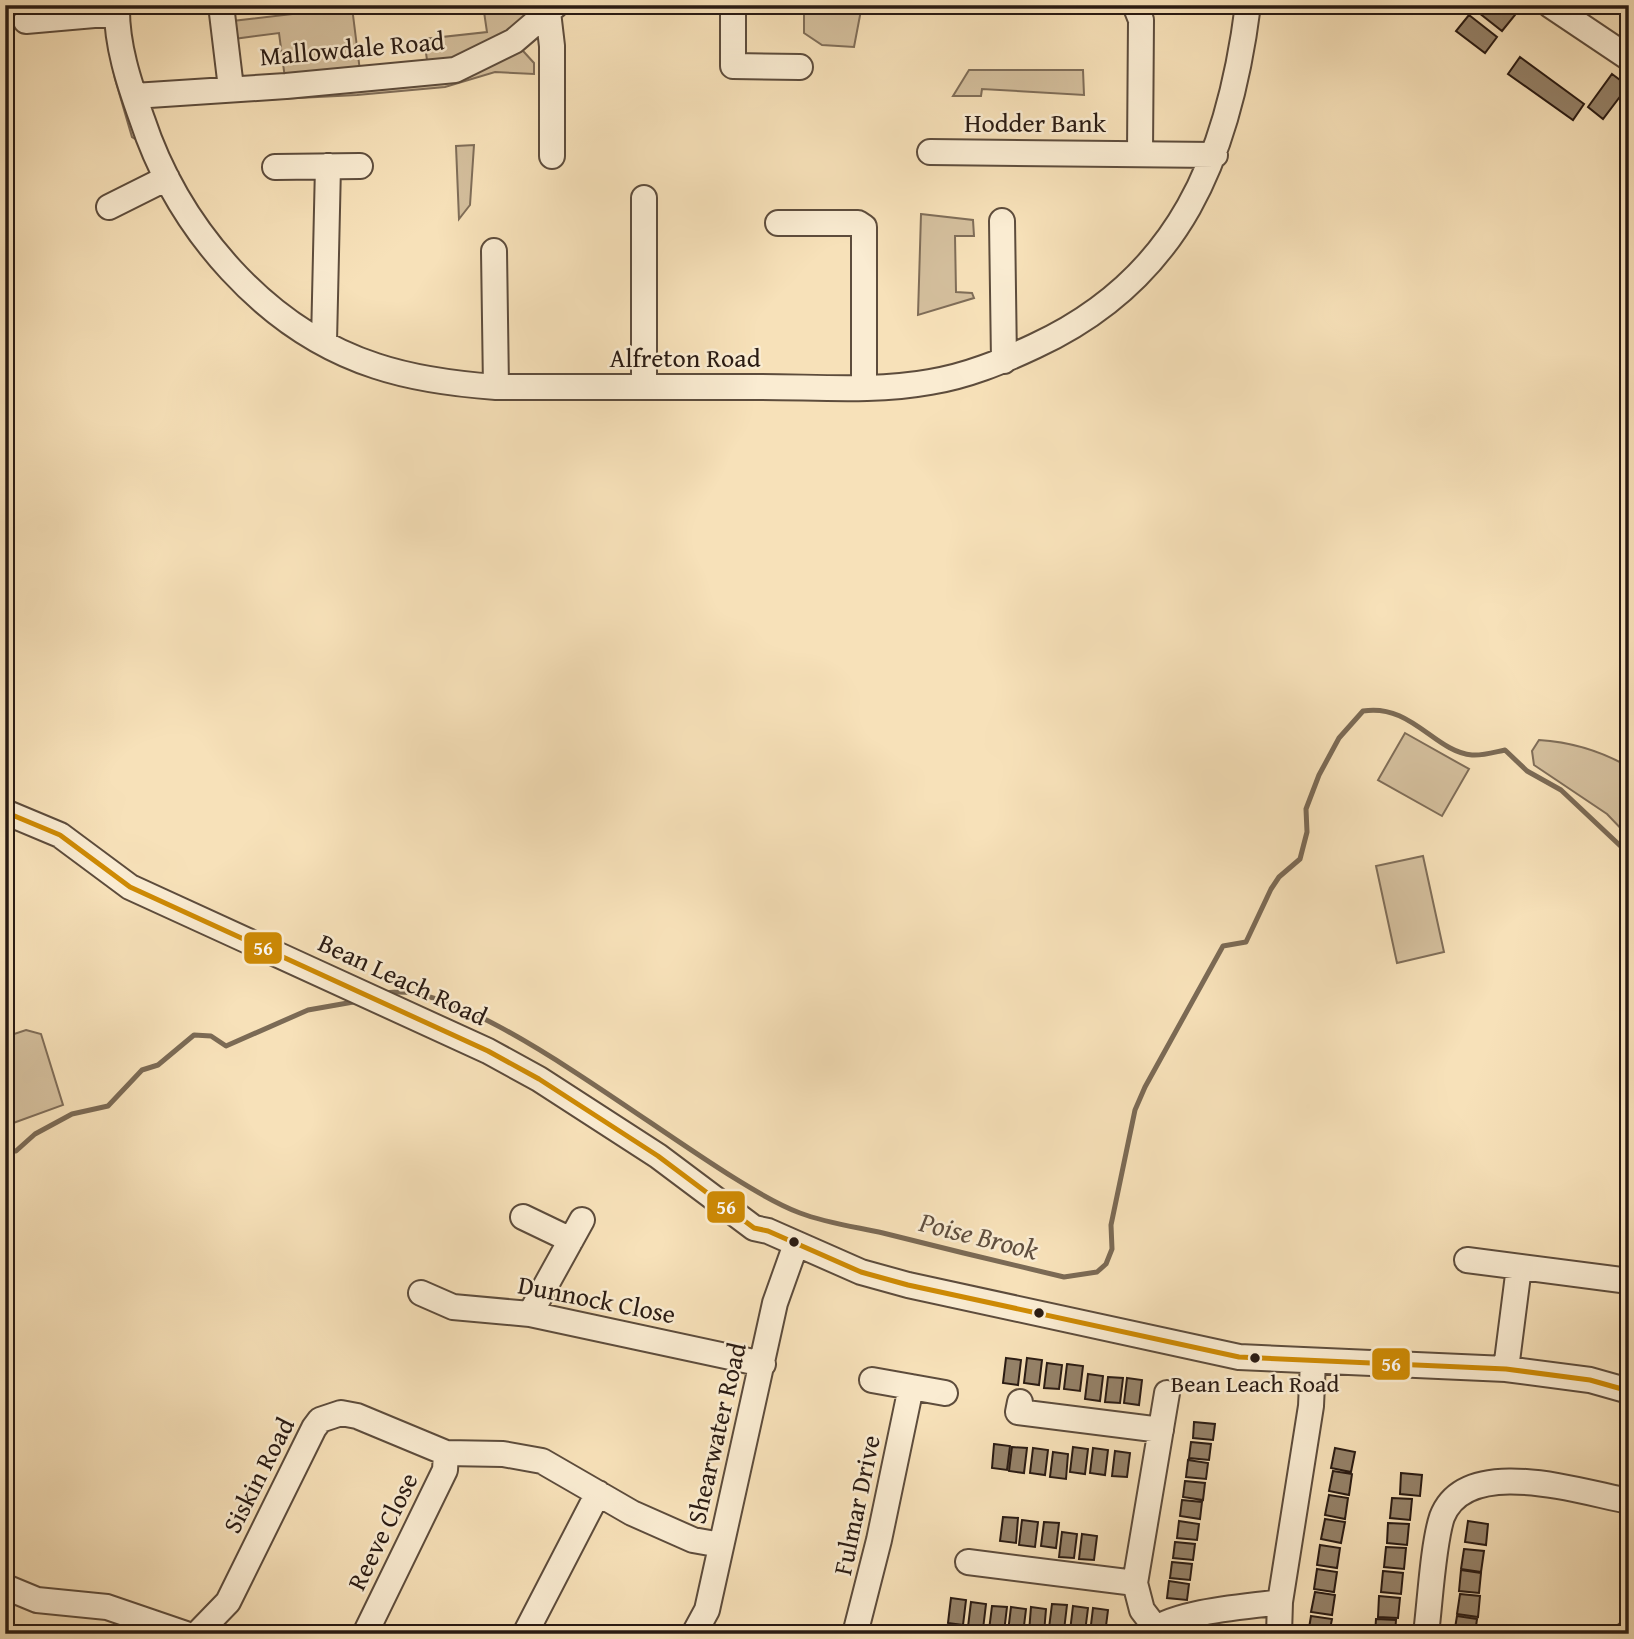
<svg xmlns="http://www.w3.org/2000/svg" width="1634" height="1639" font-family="'Gentium Book Plus',serif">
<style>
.green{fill:#d4bf9d;stroke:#7f6d58;stroke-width:2}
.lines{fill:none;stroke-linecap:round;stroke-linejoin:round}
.stream{stroke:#7b6a55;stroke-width:5}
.building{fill:#958269;stroke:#2a1b13;stroke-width:2}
.minor-casing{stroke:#5d4c3c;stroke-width:28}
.minor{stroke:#faecd2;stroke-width:24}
.bus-1-casing{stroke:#faecd2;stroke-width:10}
.bus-1{stroke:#ce8a04;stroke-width:5}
.bus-dot{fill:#2a1b13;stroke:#faecd2;stroke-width:2.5}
.labels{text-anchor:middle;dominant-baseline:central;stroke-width:5;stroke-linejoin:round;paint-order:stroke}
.bus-label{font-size:24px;fill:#2a1b13;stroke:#faecd2}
.street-label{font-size:26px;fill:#2a1b13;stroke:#faecd2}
.water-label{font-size:28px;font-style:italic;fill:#604f3f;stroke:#faecd2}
.line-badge{stroke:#faecd2;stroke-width:2.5}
.badge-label{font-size:19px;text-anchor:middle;font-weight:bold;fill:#fff}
</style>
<rect width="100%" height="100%" fill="#f7e1b9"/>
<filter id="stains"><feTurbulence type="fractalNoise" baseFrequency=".00286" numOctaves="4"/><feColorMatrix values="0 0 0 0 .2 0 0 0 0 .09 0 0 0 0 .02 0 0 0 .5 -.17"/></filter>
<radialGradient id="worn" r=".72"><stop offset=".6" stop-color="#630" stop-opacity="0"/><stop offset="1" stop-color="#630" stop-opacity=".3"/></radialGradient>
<path class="green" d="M483 5H576L548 12 514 41 534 63V74L495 72 445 87 357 95 180 104 134 96 152 149 132 137 115 79 107 39 134 96 286 86 279 33 226 40 224 22 352 7 361 79 429 74 424 39 487 32Z
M804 5H862L854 47 822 45 804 33Z
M969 70H1083L1084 95 982 89 981 96H953Z
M474 145 470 205 459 219 456 146Z
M921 214 973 220 974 236H955L956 292 972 293 974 298 918 315Z
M1405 733 1469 769 1442 816 1378 780Z
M1539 740C1572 742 1601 751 1629 767V837L1607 814 1534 765 1532 751Z
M1423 856 1444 952 1397 963 1376 866Z
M26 1030 41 1034 63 1105 5 1126V1037Z"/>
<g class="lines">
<path class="stream" d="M382 994C471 969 703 1177 800 1213 826 1223 856 1227 883 1233 943 1248 1004 1263 1064 1277L1097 1272 1106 1264 1112 1249 1111 1225 1135 1110 1145 1087 1223 946 1246 942 1271 889 1279 877 1300 859 1307 832 1306 809 1319 775 1339 738 1363 711C1411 703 1435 752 1472 755 1482 756 1495 752 1505 750L1527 771 1561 790 1629 854
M5 1151H16L35 1134 72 1114 108 1106 142 1070 158 1065 194 1035 211 1036 226 1046 308 1010 359 1001"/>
</g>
<path class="building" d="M1476 5H1502L1515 15 1502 31 1474 9Z
M1469 15 1497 37 1485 53 1456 31Z
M1520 57 1584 104 1573 120 1508 74Z
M1612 74 1628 86 1603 119 1588 107Z
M1006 1358 1021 1360 1018 1385 1003 1383Z
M1027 1358 1042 1360 1039 1385 1024 1383Z
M1047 1363 1062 1365 1059 1389 1044 1388Z
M1067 1364 1083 1366 1080 1391 1064 1389Z
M1088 1374 1103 1376 1100 1401 1085 1399Z
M1108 1377 1123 1378 1120 1403 1105 1402Z
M1127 1378 1142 1380 1139 1405 1124 1403Z
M1194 1422 1215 1424 1213 1440 1193 1438Z
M1191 1442 1211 1444 1209 1460 1189 1458Z
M994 1444 1010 1446 1007 1470 992 1468Z
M1012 1447 1027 1448 1024 1473 1009 1471Z
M1073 1447 1088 1449 1085 1474 1070 1472Z
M1033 1448 1048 1450 1045 1475 1030 1473Z
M1093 1448 1108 1450 1105 1475 1090 1473Z
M1335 1448 1355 1452 1351 1472 1331 1468Z
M1115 1451 1130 1453 1127 1477 1112 1476Z
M1053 1452 1068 1454 1066 1479 1050 1477Z
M1188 1460 1208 1463 1206 1479 1186 1477Z
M1333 1471 1352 1474 1349 1495 1329 1491Z
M1401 1473 1422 1475 1420 1496 1400 1494Z
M1185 1481 1205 1483 1203 1500 1183 1497Z
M1329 1495 1348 1498 1345 1519 1325 1515Z
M1392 1498 1412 1499 1410 1520 1390 1518Z
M1182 1500 1202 1502 1200 1519 1180 1516Z
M1003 1517 1018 1518 1016 1543 1000 1541Z
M1325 1519 1345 1522 1341 1543 1321 1539Z
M1022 1520 1038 1522 1035 1547 1019 1545Z
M1179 1521 1199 1524 1197 1540 1177 1538Z
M1468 1521 1488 1524 1486 1545 1465 1542Z
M1044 1522 1059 1523 1056 1548 1041 1546Z
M1388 1523 1409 1524 1407 1545 1387 1543Z
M1062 1532 1077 1534 1074 1558 1059 1557Z
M1082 1534 1097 1536 1094 1560 1079 1559Z
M1175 1542 1195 1544 1193 1560 1173 1558Z
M1320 1545 1340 1548 1337 1568 1317 1565Z
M1386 1547 1406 1548 1404 1569 1384 1567Z
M1464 1549 1484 1551 1481 1572 1461 1569Z
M1172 1562 1192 1564 1190 1580 1170 1578Z
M1317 1569 1337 1572 1334 1592 1314 1589Z
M1461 1570 1481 1573 1479 1593 1459 1591Z
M1383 1571 1403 1573 1401 1594 1381 1592Z
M1169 1581 1189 1584 1187 1600 1167 1598Z
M1315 1592 1335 1595 1332 1615 1311 1612Z
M1460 1594 1480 1596 1478 1617 1457 1614Z
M1379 1596 1400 1598 1398 1618 1378 1617Z
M951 1598 966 1600 963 1625 948 1623Z
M971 1602 986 1604 983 1629 968 1627Z
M1052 1604 1067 1605 1064 1630 1049 1628Z
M992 1606 1007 1607 1004 1632 989 1630Z
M1073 1606 1088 1608 1085 1632 1070 1631Z
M1011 1607 1026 1609 1023 1634 1008 1632Z
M1031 1607 1046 1609 1044 1633 1029 1632Z
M1093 1608 1108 1610 1105 1634 1090 1633Z
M1311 1616 1332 1619 1329 1634H1308Z
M1457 1616 1477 1619 1475 1634H1454Z
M1376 1619 1396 1620 1395 1634H1375Z"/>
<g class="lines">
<defs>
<path id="minor" d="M117 5C116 44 129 83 142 119 178 228 265 330 376 366 415 379 455 384 496 387 584 387 673 387 761 387 817 387 875 392 930 382 967 376 1001 362 1035 346 1180 279 1229 156 1248 5
M221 5 231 88
M733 5V66L800 67
M1135 5 1141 20 1140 152
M1550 5 1629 58
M548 12 552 46V156
M26 21 117 13
M134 96 286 86 455 70 514 41 556 5
M930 152 1215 155
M275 167 360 166
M109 207 167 178
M1002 221 1004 361
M778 223H858L864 227V388
M494 251 496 387
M324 342 328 166
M644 387V198
M5 812 60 835 130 887 488 1051 539 1079 658 1156 754 1228 768 1231 861 1272 908 1285 1239 1357 1506 1369 1590 1380 1629 1391
M523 1217 571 1240
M1467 1260 1629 1281
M421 1293 453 1307 530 1314 763 1364
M530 1314 582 1220
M1506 1369 1519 1267
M872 1380 945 1393
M1020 1402 1018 1412 1161 1430
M968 1562 1135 1583
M8 1588 37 1600 107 1607 186 1634
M1155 1627 1142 1610 1135 1583 1167 1393
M197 1634 228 1602 314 1428 320 1420 341 1413 357 1416 446 1453 503 1454 542 1461 632 1513 693 1540 721 1545
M365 1634 445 1470 446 1453
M525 1634 598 1493
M694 1634 707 1610 775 1303 796 1244
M855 1634 879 1540 911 1387
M1148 1634C1172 1611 1247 1607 1280 1602
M1279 1634 1280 1602 1311 1406 1313 1361
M1426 1634C1430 1603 1433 1544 1442 1517 1466 1454 1580 1492 1629 1501
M1627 1634 1629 1633"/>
</defs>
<use href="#minor" class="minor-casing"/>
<use href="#minor" class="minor"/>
<defs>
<path id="bus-1" d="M5 812 60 835 130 887 488 1051 539 1079 658 1156 754 1228 768 1231 861 1272 908 1285 1239 1357 1506 1369 1590 1380 1629 1391"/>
</defs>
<use href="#bus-1" class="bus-1-casing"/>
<use href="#bus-1" class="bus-1"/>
</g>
<g class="bus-dot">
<circle cx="794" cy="1242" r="6"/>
<circle cx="1039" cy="1313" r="6"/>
<circle cx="1255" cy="1358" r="6"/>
</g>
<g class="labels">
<g class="bus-label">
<text x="1255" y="1383">Bean Leach Road</text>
</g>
<g class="street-label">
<text transform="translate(352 48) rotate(-5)">Mallowdale Road</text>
<text x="1035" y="122">Hodder Bank</text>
<text x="685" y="357">Alfreton Road</text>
<text transform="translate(403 979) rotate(25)">Bean Leach Road</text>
<text transform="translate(597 1299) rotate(11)">Dunnock Close</text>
<text transform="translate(716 1433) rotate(-77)">Shearwater Road</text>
<text transform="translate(258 1475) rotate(-63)">Siskin Road</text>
<text transform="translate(856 1505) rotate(-78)">Fulmar Drive</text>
<text transform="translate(382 1531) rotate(-64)">Reeve Close</text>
</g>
<g class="water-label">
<text transform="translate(979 1235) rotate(14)">Poise Brook</text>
</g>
</g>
<g class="line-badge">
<rect x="243" y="931" width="40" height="34" rx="7" fill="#ce8a04"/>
<rect x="706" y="1190" width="40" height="34" rx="7" fill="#ce8a04"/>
<rect x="1371" y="1347" width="40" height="34" rx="7" fill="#ce8a04"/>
</g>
<g class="badge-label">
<text x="263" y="955">56</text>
<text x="726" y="1214">56</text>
<text x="1391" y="1371">56</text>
</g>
<rect width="1634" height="1639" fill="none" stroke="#f7e1b9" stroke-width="28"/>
<rect x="7" y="7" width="1620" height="1625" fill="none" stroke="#2a1b13" stroke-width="3.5"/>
<rect x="14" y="14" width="1606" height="1611" fill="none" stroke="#2a1b13" stroke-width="2"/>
<rect width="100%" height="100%" filter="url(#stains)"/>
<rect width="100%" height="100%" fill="url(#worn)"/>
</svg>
